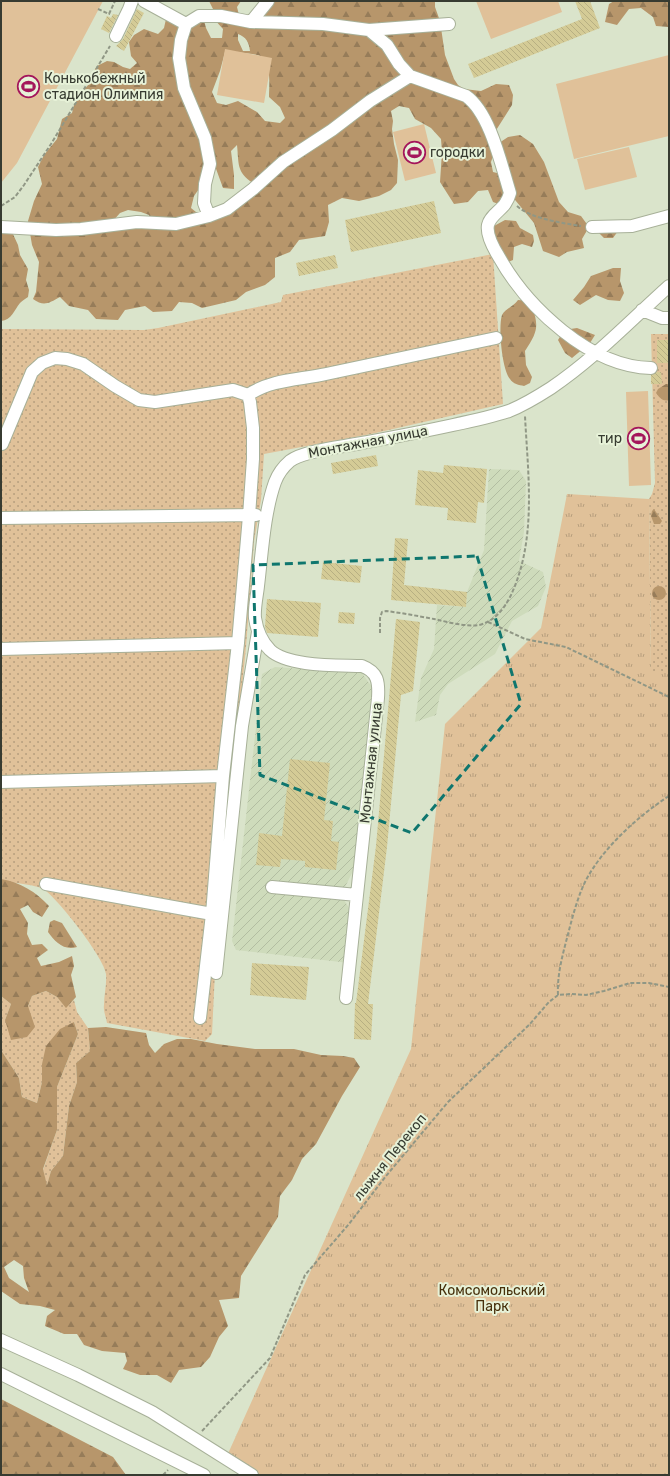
<svg xmlns="http://www.w3.org/2000/svg" width="670" height="1476" font-family="Rubik,sans-serif">
<style>
.industrial{fill:url(#industrial-furrows)}
.grass{fill:url(#grass-dots)}
.forest{fill:url(#forest-firs);fill-rule:evenodd}
.park{fill:url(#park-tufts)}
.pitch{fill:#e0c199}
.building{fill:url(#building-back-hatch)}
.lines{fill:none;stroke-linecap:round;stroke-linejoin:round}
.minor-casing{stroke:#a7b098;stroke-width:14}
.path{stroke:#909785;stroke-width:2;stroke-dasharray:4 2;stroke-linecap:butt}
.minor{stroke:#fff;stroke-width:12}
.marked{fill:none;stroke:#0f766e;stroke-width:3;stroke-dasharray:8 5;stroke-linejoin:round}
.labels{text-anchor:middle;dominant-baseline:central;stroke-width:4;stroke-linejoin:round;paint-order:stroke}
.poi-label{font-size:14px;fill:#373b31;stroke:#e7f2d8;text-anchor:start}
.street-label{font-size:14px;fill:#373b31;stroke:#e7f2d8}
.park-label{font-size:14px;fill:#47300b;stroke:#e7f2d8}
</style>
<defs>
<pattern id="industrial-furrows" width="10" height="10" patternUnits="userSpaceOnUse"><rect width="10" height="10" fill="#cedbbb"/><path d="M-1 1l2-2M0 10L10 0M9 11l2-2" fill="none" stroke="#b2bda1"/></pattern>
<pattern id="grass-dots" width="8" height="8" patternUnits="userSpaceOnUse"><rect width="8" height="8" fill="#e0c199"/><path d="M2 2h.1M6 6h.1" fill="none" stroke="#b69e7d" stroke-width="1.8" stroke-linecap="round"/></pattern>
<pattern id="forest-firs" width="22" height="20" patternUnits="userSpaceOnUse"><rect width="22" height="20" fill="#b7966b"/><path d="M5 1l3.5 6h-7zM16 11l3.5 6h-7z" fill="#967c59"/></pattern>
<pattern id="park-tufts" width="24" height="20" patternUnits="userSpaceOnUse"><rect width="24" height="20" fill="#e0c199"/><path d="M3 7l-1-3M5 7V3M7 7l1-3M15 17l-1-3M17 17v-4M19 17l1-3" fill="none" stroke="#b69e7d"/></pattern>
<pattern id="building-back-hatch" width="6" height="6" patternUnits="userSpaceOnUse"><rect width="6" height="6" fill="#d4cb96"/><path d="M-1 5l2 2M0 0l6 6M5-1l2 2" fill="none" stroke="#b7af82"/></pattern>
</defs>
<rect width="100%" height="100%" fill="#dae4cb"/>
<path class="industrial" d="M489 469 519 470 526 481 524 532 519 561 543 572 546 587 538 606 512 621 495 654 448 684 440 695 436 715 415 722 421 678 434 649 437 605 466 607 467 592 484 550Z
M275 667 362 673 372 687 354 869 344 889V900L353 914 349 963 236 950 232 941 262 674Z"/>
<path class="grass" d="M493 254 503 404 371 434 264 454 261 500 254 542 246 647 216 951 212 1034 205 1041 107 1023C106 1017 103 1010 104 1005 104 995 107 984 106 974 105 959 57 897 43 889 36 885 11 882 1 881V329L144 330 158 328 281 302 283 295Z
M651 334H669V671H651L649 499 652 494 655 483Z
M46 991 57 997 66 1007 74 1000 77 1012 88 1028 90 1051 76 1063 77 1082 69 1106 63 1156 51 1171 47 1186 43 1170 57 1130V1087L78 1034 74 1022 42 1064V1082L37 1103 22 1097 19 1078 1 1050V996L11 1004 5 1020 28 1006 32 996Z"/>
<path class="forest" d="M209 1H241L237 7 240 19 253 26 264 1H435V7L440 21 445 55 454 79 458 85 464 89 481 91 496 84 509 85 513 95 512 105 493 135 494 153 491 162 493 172 505 175 499 143 508 137 520 135 533 144 544 162 559 202 568 212 581 216 589 227 582 239 584 248 567 252 559 257 543 251 534 223 511 195 504 206 493 202 488 190 478 191 468 202 454 204 440 182 442 152 441 139 431 128 415 119 409 108 399 106 391 111 393 121 392 129 394 144 398 160 397 183 391 190 379 196 359 201 342 198 328 205 329 222 325 236 299 240 290 252 275 258V277L265 285 246 292 236 300 202 308 192 303 179 302 172 311 153 312 145 306 125 310 118 320 96 319 88 310 69 306 60 297C49 303 44 307 33 299L36 292 39 262 32 245 28 221 34 201 42 184 38 167 44 155 57 139 62 119 72 113 74 105 81 93 90 83 92 75 97 66 107 61 114 62 123 67 130 69 137 63 131 56 129 42 134 35 144 29 158 34 164 28 166 19 184 25 197 18 204 20 206 28 211 38H222L223 29 213 18 214 11ZM238 34C246 37 249 42 250 51H243L238 40ZM225 52C232 52 255 53 260 56 272 63 269 85 269 97L280 107 285 118 280 123 265 121 257 112 238 101 226 105 217 103 212 92 220 71ZM237 145C239 163 236 172 253 183L242 199 225 217 215 216 200 219 196 212 191 208 194 196 215 166 223 188 234 189V175L231 151ZM128 210 141 212 149 215 150 223 127 229 116 231 112 222 120 213Z
M614 1H669V27L656 26 653 17 641 8 629 9 617 25 605 22 609 4Z
M505 220 516 221 520 228 533 235 534 241 532 247 522 244 514 247 513 260 505 263 494 236V226Z
M1 229 12 232 18 245 20 255 28 269 26 280 29 290 28 297C25 299 22 301 20 303 14 310 12 320 1 321Z
M597 231H618L613 238H604Z
M613 268H621L620 281 624 293 620 301 608 300 596 295 580 305 573 300 584 287 591 276Z
M518 300 530 301C539 325 539 330 525 351L526 365 532 377 530 383 524 386C519 385 513 384 510 379 502 370 498 327 502 315 505 309 514 306 518 300Z
M577 328 595 335 590 343 572 358 565 353 558 340 564 330Z
M666 384H669V400C663 402 660 398 656 393L658 389Z
M654 509 662 521 660 524H654L651 516 652 511Z
M652 593a7 7 0 1 1 14 0a7 7 0 1 1-14 0Z
M1 879C20 882 36 892 49 906L42 917 33 912 28 905 20 909 28 923 27 934 32 945 42 944 48 950 37 958 41 966 59 962 72 956 74 966 71 975 76 997 66 1008 57 997 46 991 32 996 28 1006 35 1027 27 1037 11 1040 5 1020 11 1004 1 996Z
M54 920 62 923 77 947C64 951 55 942 48 932L50 922Z
M74 1022 78 1034 57 1087V1130L43 1169 47 1185 51 1171 63 1156 69 1106 77 1082 76 1063 90 1051 88 1028 106 1027 146 1033 149 1045 155 1053 164 1044 177 1039H191L217 1044 255 1049H294L321 1055 343 1056 354 1058 360 1067 342 1096 316 1144 302 1159 292 1180 280 1196 278 1217 241 1276 239 1298 219 1300 228 1326 219 1337 210 1357 201 1367 179 1370 171 1383 157 1375H140L123 1369 127 1361 125 1353 102 1351 84 1345 77 1334H64L45 1326 47 1316 55 1310 40 1306 20 1304 1 1291V1050L19 1078 22 1097 37 1103 42 1082V1064L46 1046 60 1029ZM14 1260 23 1266 24 1278 29 1292 9 1278 4 1267Z
M1 1399 113 1457 126 1475H1Z"/>
<path class="park" d="M567 494 649 499 651 671H669V1475H252L226 1458 411 1049 445 724 541 628Z"/>
<path class="pitch" d="M1 1H103L17 163 1 183Z
M476 1H558L562 12 491 39Z
M225 49 272 58 264 103 217 95Z
M669 55V136L574 159 556 84Z
M424 124 436 173 405 181 393 132Z
M629 147 637 177 585 190 577 159Z
M648 391 651 485 629 486 626 392Z"/>
<path class="building" d="M575 1H590L600 28 474 78 468 64 582 19Z
M137 9 144 13 124 51 116 46 123 39Z
M113 14 118 15 109 33 101 29 107 16 111 18Z
M434 201 441 233 351 252 345 220Z
M335 255 338 268 299 276 296 263Z
M657 340H669V363H657Z
M657 372H661L662 384H651V375Z
M376 455 378 466 333 474 331 463Z
M444 465 487 469 484 503 478 502 476 523 447 520 448 508 415 505 418 470 443 473Z
M395 538 408 539 404 585 467 592 466 607 391 600Z
M323 562 362 566 360 583 321 579Z
M267 599 321 603 318 637 267 633 265 627Z
M339 612 355 613 354 624 338 623Z
M396 619 420 622 413 691 401 695 387 847 368 1004H373L371 1040 354 1039 355 1003H356L376 846Z
M290 759 330 763 324 820 333 821 331 841 339 842 336 870 305 867V861L281 859 280 867 256 865 259 833 282 836Z
M252 963 309 967 306 1000 250 995Z"/>
<g class="lines">
<defs>
<path id="minor" d="M144 1 186 24
M251 22 268 1
M369 30 449 24
M116 36 129 9 132 1
M410 76 466 96C490 113 501 164 510 193 509 197 507 201 505 204 500 211 490 216 488 225 486 235 494 249 499 257 527 307 590 367 651 368
M1 227 56 230 81 229 137 222 176 224 209 216 227 209 253 189 283 162 332 130 370 101 410 76 399 64 387 45 369 30 323 24 251 22 221 16H199L186 24 181 40 179 58 184 88 205 138 210 164 205 184 204 203 209 216
M592 227 632 226 669 216
M642 310 662 318H669
M248 395C272 379 299 380 326 374 383 362 440 350 496 338
M2 444 32 372 42 363 55 358 67 359 83 364 115 386 139 400 155 402 233 390 248 395 250 402 253 428V459L249 516 238 643 223 776 212 914 200 1018
M1 518 256 515
M1 649 238 643
M1 782 223 776
M46 884 212 914
M272 887 357 895
M216 973 242 726 258 632
M346 998 378 698C379 682 378 672 362 666 337 665 288 667 270 650 261 641 257 631 255 618 254 608 257 596 258 586 262 553 264 513 275 482 278 474 283 467 290 461 303 451 340 447 356 444 389 438 421 432 453 425 472 421 491 417 509 411 524 405 537 397 551 388 594 359 630 321 669 286
M1 1340 78 1375 152 1412 252 1475
M1 1374 204 1475"/>
</defs>
<use href="#minor" class="minor-casing"/>
<path class="path" d="M98 9 109 14 115 1
M1 206 15 197 24 185 51 144 110 46
M517 206C531 219 563 223 581 226
M488 622 525 639 566 647 669 697
M380 633V618L382 612 386 611C402 613 418 616 434 619 448 622 465 627 479 625 495 621 504 609 511 595 537 539 528 476 525 416
M558 995C557 976 562 957 567 938 572 919 577 898 586 880 603 848 638 816 669 796
M202 1431 270 1358 305 1275 349 1224 386 1176 448 1102 529 1025 549 1002 558 995 571 994 586 995 604 991 630 983H649L669 987
M163 1475 168 1470"/>
<use href="#minor" class="minor"/>
</g>
<path class="marked" d="M477 556 521 704 412 833 260 775 253 565Z"/>
<defs>
<symbol id="stadium-ring" viewBox="-11 -11 22 22"><circle r="9.5" fill="#e7f2d8" stroke="#a4165b" stroke-width="1.5"/><path d="M0-5a6.5 5 0 1 0 0 10a6.5 5 0 1 0 0-10ZM-3.5-1.8h7v3.6h-7Z" fill="#a4165b"/></symbol>
</defs>
<g fill-rule="evenodd">
<use href="#stadium-ring" x="16" y="74" width="25" height="25"/>
<use href="#stadium-ring" x="402" y="140" width="25" height="25"/>
<use href="#stadium-ring" x="626" y="426" width="25" height="25"/>
</g>
<g class="labels">
<g class="poi-label">
<text x="44" y="78">Конькобежный<tspan x="44" dy="16">стадион Олимпия</tspan></text>
<text x="430" y="152">городки</text>
<text x="622" y="438" text-anchor="end">тир</text>
</g>
<g class="street-label">
<text transform="translate(368 442) rotate(-11)">Монтажная улица</text>
<text transform="translate(371 763) rotate(-84)">Монтажная улица</text>
<text transform="translate(390 1157) rotate(-51)">лыжня Перекоп</text>
</g>
<g class="park-label">
<text x="492" y="1290">Комсомольский<tspan x="492" dy="16">Парк</tspan></text>
</g>
</g>
<rect width="670" height="1476" fill="none" stroke="#373b31" stroke-width="4"/>
</svg>
